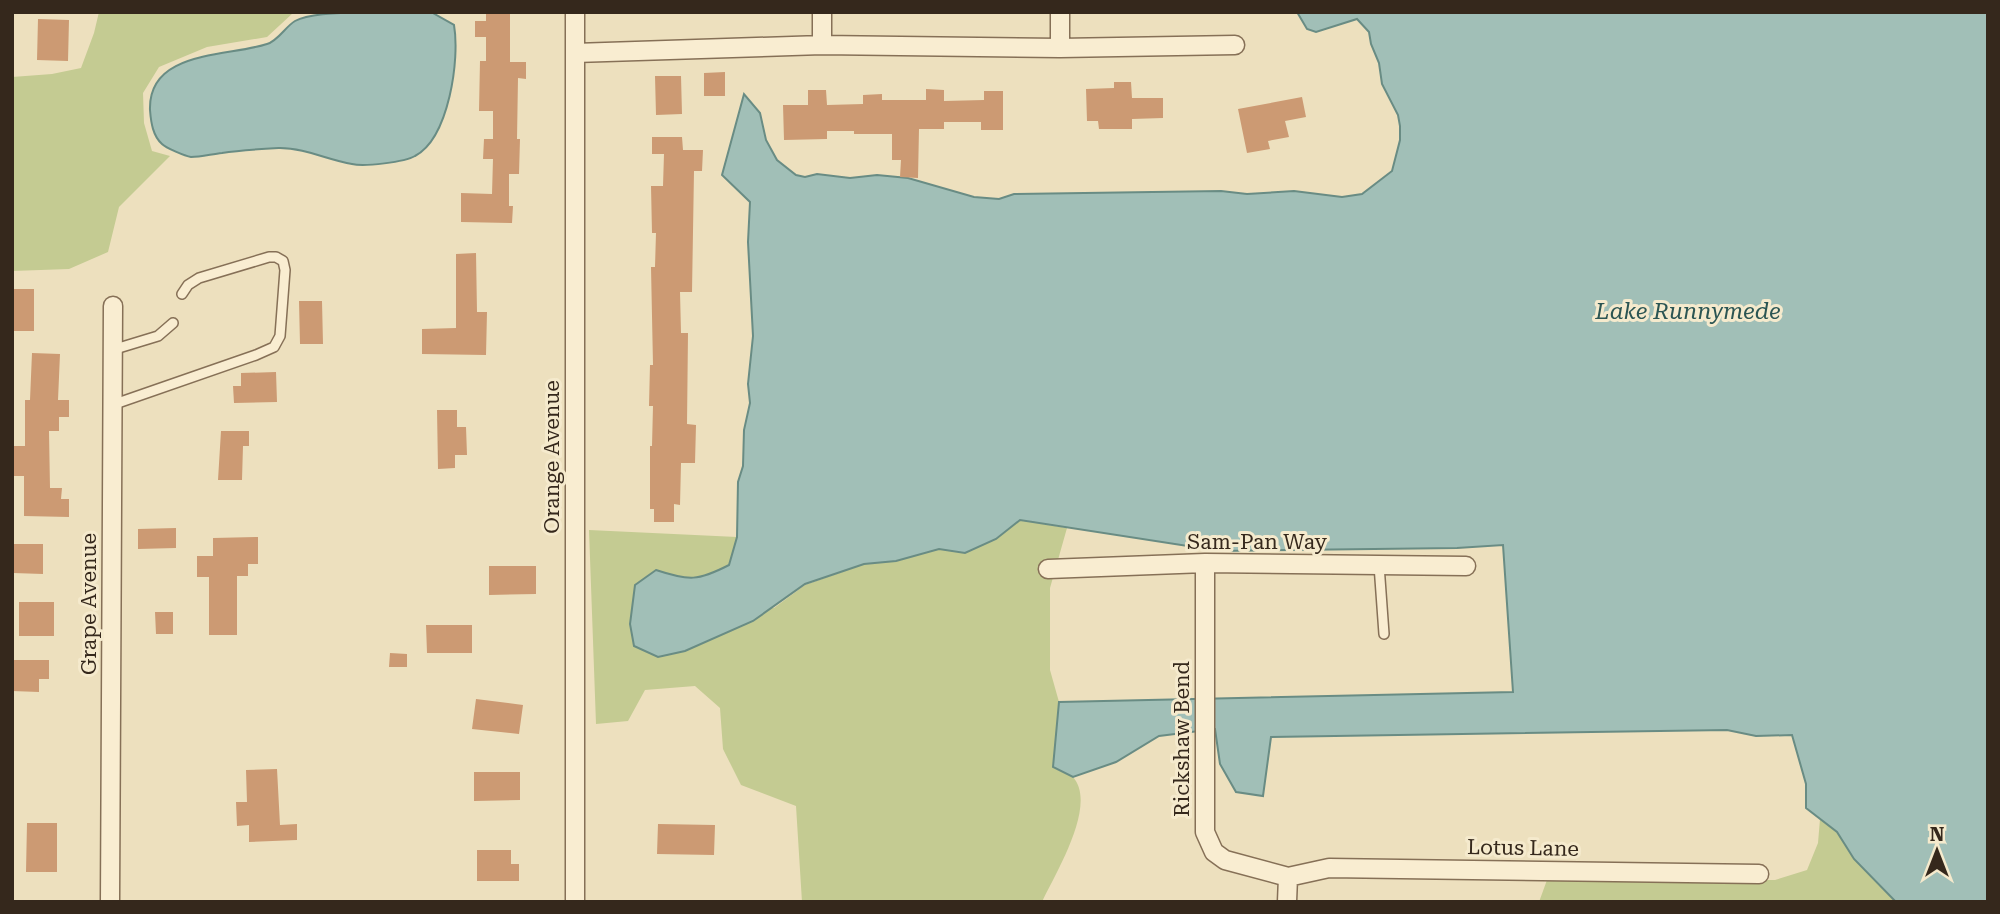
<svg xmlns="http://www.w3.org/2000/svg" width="2000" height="914" font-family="'Roboto Serif',serif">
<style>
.green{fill:#c4cb92}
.water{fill:#a1bfb7;stroke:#698c84;stroke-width:2}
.building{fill:#cc9a73}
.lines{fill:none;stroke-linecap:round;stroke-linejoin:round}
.service-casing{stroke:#867057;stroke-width:12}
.minor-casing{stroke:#867057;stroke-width:21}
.service{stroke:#f9edd1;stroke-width:9}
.minor{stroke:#f9edd1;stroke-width:18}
.labels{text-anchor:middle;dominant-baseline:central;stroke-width:6;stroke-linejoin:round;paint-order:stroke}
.street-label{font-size:21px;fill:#35281c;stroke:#f5eacd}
.water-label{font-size:23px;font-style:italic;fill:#2b5553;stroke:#f5eacd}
</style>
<rect width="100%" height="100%" fill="#ede0be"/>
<path class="green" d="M99 12H298L293 13 267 37 207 47 159 67 143 93 144 123 152 151 170 156 119 207 108 252 69 269 12 271V77L52 74 81 68 94 33Z
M1020 520 1067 528 1050 588V670L1059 702 1053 766C1058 769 1069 772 1073 777 1098 805 1055 874 1042 902H802L796 806 741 785 723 749 720 708 695 686 645 690 628 721 596 724 589 530 737 537 729 565C698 581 689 582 656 570L635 585 774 608 805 585 864 564 896 561 939 549 965 553 996 539Z
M1820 819 1837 832 1854 859 1896 902H1539L1547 880H1775L1807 870 1818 843Z"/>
<path class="water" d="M368 12H431L454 25C460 59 449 138 415 156 405 162 364 167 352 164 328 160 305 148 280 148 261 149 241 150 222 153 212 154 201 157 191 157 185 156 166 148 162 144 153 136 151 123 150 110 148 50 228 57 267 44 278 41 285 27 295 21 311 12 350 13 368 12Z
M1297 12H1988V902H1896L1854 859 1837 832 1806 808V784L1792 735 1756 736 1727 730 1271 737 1263 796 1236 792 1220 764 1215 729 1159 736 1116 762 1073 777 1053 767 1059 702 1513 692 1503 545 1457 548 1220 551 1020 520 996 539 965 553 939 549 896 561 864 564 805 584 753 621 685 651 658 657 634 646 630 624 635 585 656 570C689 581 698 581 729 565L737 537 738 482 743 466 744 430 750 403 748 384 753 336 748 242 750 202 722 175 744 94 760 113 766 140 777 160 796 175 805 177 817 174 850 178 877 175 908 178 974 197 999 199 1014 194 1221 191 1247 194 1294 191 1342 197 1362 194 1392 171 1400 140V126L1398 115 1382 84 1379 63 1371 44 1369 32 1357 19 1316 32 1307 29Z"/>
<path class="building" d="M486 12H510V62H526V79L518 78 517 139H520L519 174H509V206H513L512 223 461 222V193L492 194 493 159H483L484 139H493V111H479L480 61H486V37H475V21H486Z
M38 19 69 20 68 61 37 60Z
M725 72V96H704V73Z
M655 76H681L682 114 656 115Z
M1114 82H1131L1132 98H1163V118L1132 119V129H1099L1098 121H1087L1086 89 1114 88Z
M926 89 944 90V101L984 100V91H1003V130H981V122H944V129H919L918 178 900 177 901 160H892V134H854V131H827V139L784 140 783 105H808V90H826L827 105 863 104V95L882 94V100H926Z
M1302 97 1306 117 1285 121 1289 137 1268 141 1270 149 1247 153 1238 109Z
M652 137H682L683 150H703L702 171H694L692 292H680L681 333H688L687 424 696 425 695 463H681L680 505 674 504V522H654V509H650V446H652L653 406H649L650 365H653L651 267H655L656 233H652L651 186H663L664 154H652Z
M476 253 477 312H487L486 355 422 354V329L456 328V254Z
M12 289H34V331H12Z
M299 301H322L323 344H300Z
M32 353 60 354 58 400H69V417H59V431H49L50 488H62L61 499H69V517L24 516V476H12V446H25V400H30Z
M276 372 277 402 234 403 233 386H241V373Z
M437 410H457V427H466L467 455H455V468L438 469Z
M221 431H249V446H243L242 480H218Z
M176 528V548L138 549V529Z
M258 537V564H248V576H237V635H209V577H197V556H213V538Z
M12 544H43V574L13 573Z
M489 566H536V594L489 595Z
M19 602H54V636H19Z
M155 612H173V634H156Z
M426 625H472V653H427Z
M390 653 407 654V667H389Z
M12 660H49V679H39V692L12 691Z
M476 699 523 705 519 734 472 729Z
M277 769 280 825 297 824V840L249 842V825L237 826 236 802H247L246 770Z
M474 772H520V800L474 801Z
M27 823H57V872H26Z
M658 824 715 825 714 855 657 854Z
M477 850H511V864H519V881H477Z"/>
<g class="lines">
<defs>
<path id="service" d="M112 350 158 336 173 323
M112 405 256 355 274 347 280 336 285 270 283 261 276 257H269L199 278 188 285 182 294
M1379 565 1384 634"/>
<path id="minor" d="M575 12V902
M822 45V12
M1060 48V12
M575 53 822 45 1060 48 1235 45
M1205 563V832L1214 852 1225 860 1288 877 1287 902
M1048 569 1205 563 1466 566
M1288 877 1329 868 1759 874
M110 902 113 306"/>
</defs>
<use href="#service" class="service-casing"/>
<use href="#minor" class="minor-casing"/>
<use href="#service" class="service"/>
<use href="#minor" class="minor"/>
</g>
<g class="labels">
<g class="street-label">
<text transform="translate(552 457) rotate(-90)">Orange Avenue</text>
<text x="1257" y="542">Sam-Pan Way</text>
<text transform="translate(89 604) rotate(-90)">Grape Avenue</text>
<text transform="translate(1182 739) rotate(-90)">Rickshaw Bend</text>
<text transform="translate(1523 848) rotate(1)">Lotus Lane</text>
</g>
<g class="water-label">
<text x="1688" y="311">Lake Runnymede</text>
</g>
</g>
<rect width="2000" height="914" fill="none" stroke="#35281c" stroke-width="28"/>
<g transform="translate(1937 851)" stroke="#f5eacd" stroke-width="5" paint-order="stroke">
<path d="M0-5L12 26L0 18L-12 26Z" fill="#35281c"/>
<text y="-10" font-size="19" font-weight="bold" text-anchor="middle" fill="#35281c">N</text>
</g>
</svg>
